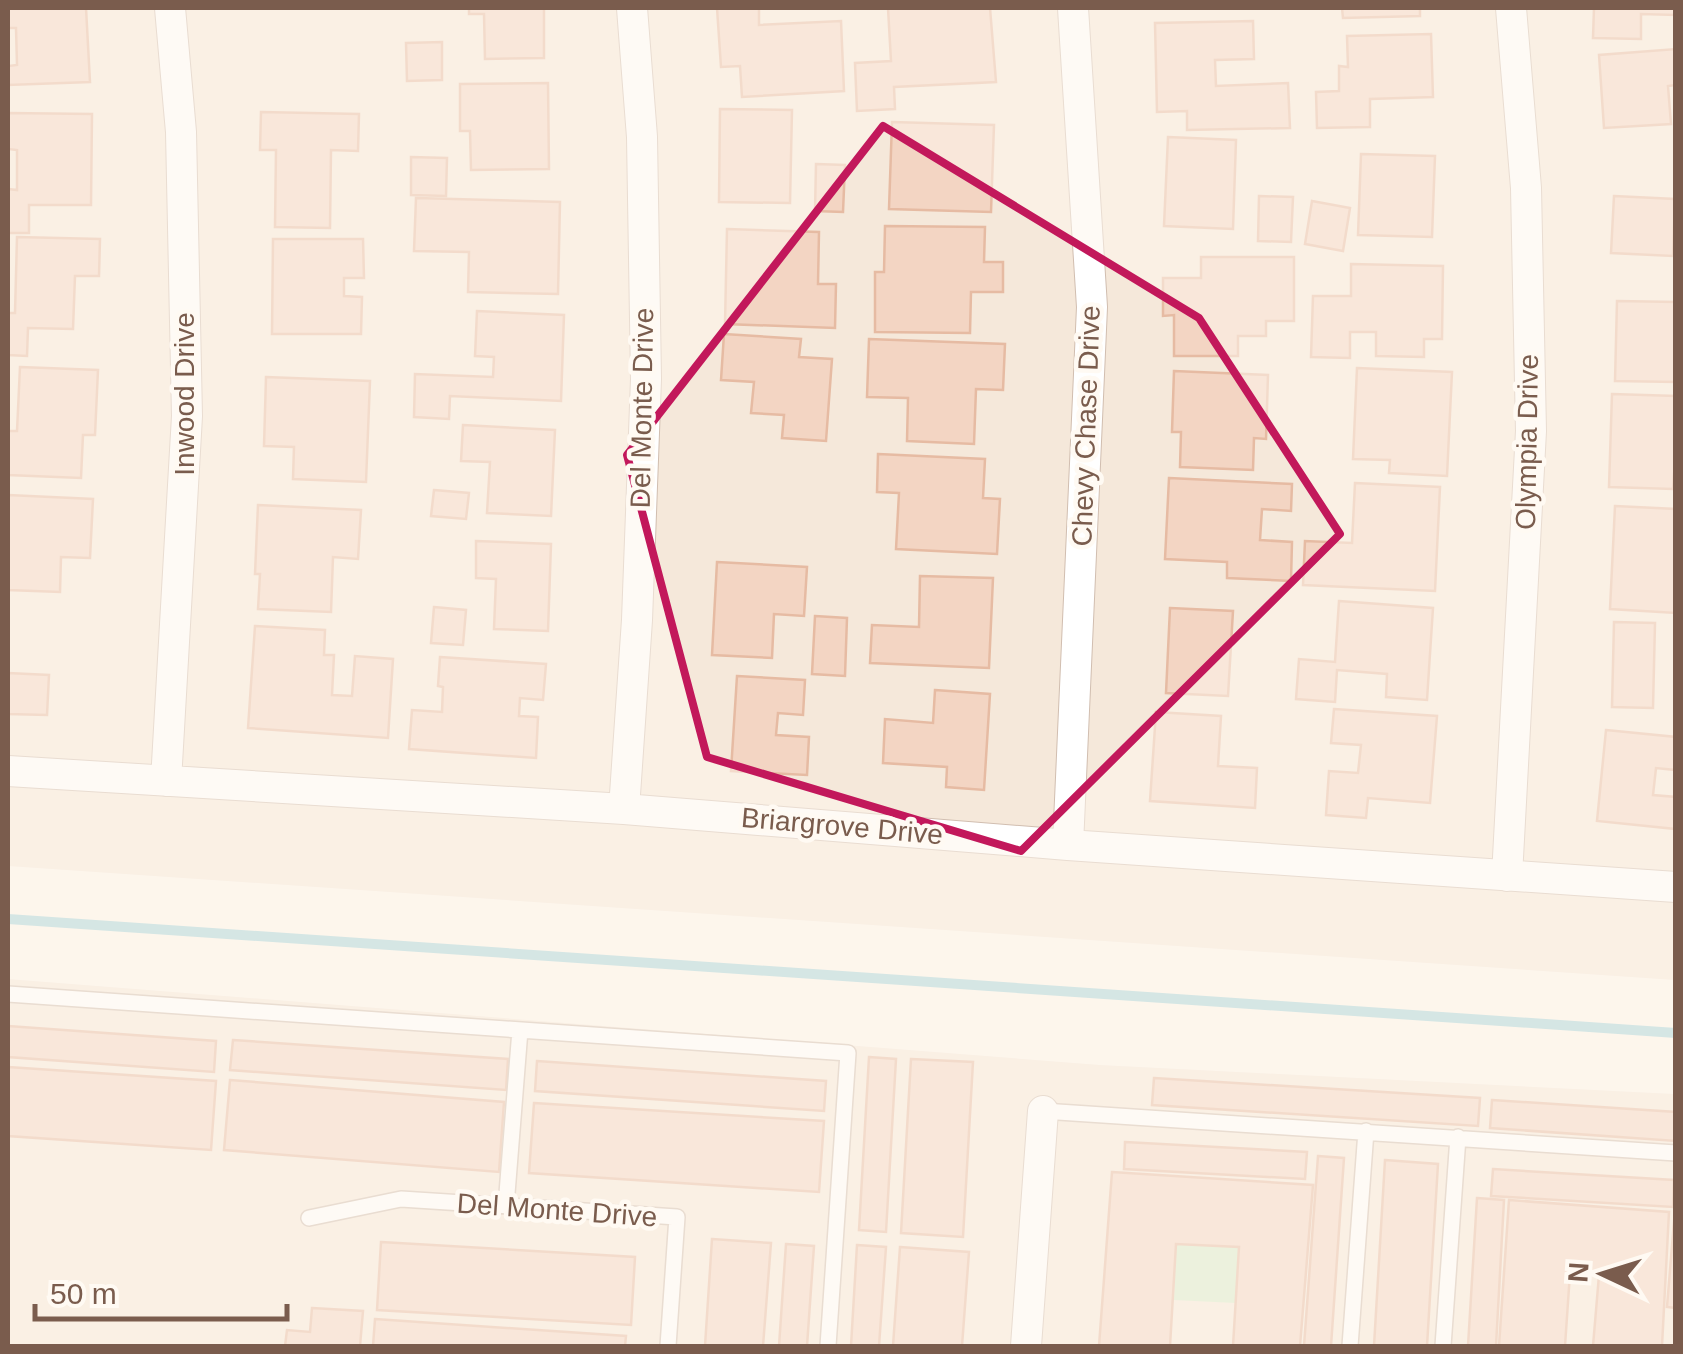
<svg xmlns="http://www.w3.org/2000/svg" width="1683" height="1354" font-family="Arial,sans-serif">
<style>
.residential{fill:#f5e8da}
.green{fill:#d8ecc9}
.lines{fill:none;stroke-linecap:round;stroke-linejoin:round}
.stream{stroke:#a5d3da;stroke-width:10}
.building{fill:#f3d5c3;stroke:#e6bba3;stroke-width:2.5}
.service-casing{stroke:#d1beb0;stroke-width:18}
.minor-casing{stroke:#d1beb0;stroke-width:32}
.service{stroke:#fff;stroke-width:15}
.minor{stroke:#fff;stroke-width:30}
.marked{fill:none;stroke:#c2185b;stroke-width:8;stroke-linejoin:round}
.labels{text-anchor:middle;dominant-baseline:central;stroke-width:9;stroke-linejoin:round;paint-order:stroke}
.street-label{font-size:28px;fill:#7a5c4d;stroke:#fffaf3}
</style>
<rect width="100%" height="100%" fill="#fdf6ec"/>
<path class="residential" d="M8 8H1675V980L8 866Z
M8 979 1100 1065 1675 1094V1346H8Z"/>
<path class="green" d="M1176 1244 1239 1247 1236 1303 1174 1300Z"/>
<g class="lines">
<path class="stream" d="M8 919 1676 1033"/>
</g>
<path class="building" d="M8 8H86L90 82 8 85V66L17 65 16 28H8Z
M469 8H544V58L485 59 484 14H469Z
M717 8H759V25L841 21 844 91 742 97 740 66 721 67Z
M888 8H990L996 82 894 87 895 109 857 111 855 63 891 61Z
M1342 8H1420V16L1343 18Z
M1594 8H1676V15L1641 14V39L1593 38Z
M1253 21 1254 59 1215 60 1216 86 1288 83 1290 128 1187 130V111L1157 112 1155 23Z
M1431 34 1433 97 1370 99V127L1317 128 1316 92 1339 91V66L1348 67 1347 36Z
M442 42V80L407 81 406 43Z
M1676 49V85L1668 86 1671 124 1604 128 1599 55Z
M548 83 549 169 471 170 470 131H460V84Z
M720 109 792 110 790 203 719 202Z
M261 112 359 114 358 151 331 150 330 228 275 227 276 150H260Z
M8 113 92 114 91 205H29V233H8V189L17 190V150L8 149Z
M892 122 994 125 991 212 889 209Z
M1168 137 1236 140 1233 229 1164 226Z
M1361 154 1435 156 1432 237 1358 235Z
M411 157 447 158 446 196 411 195Z
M816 164 845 165 843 212 815 211Z
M1259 196 1293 197 1291 242 1258 241Z
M1614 196 1675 199 1673 256 1611 253Z
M416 198 560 202 558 294 468 292 469 252 414 251Z
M1312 201 1350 208 1343 251 1305 244Z
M885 226 985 227 984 262H1003V292H971L970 333 875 332V272H884Z
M727 229 819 232 818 284H836L835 328 725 324Z
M17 237 100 239 99 276H75L73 329 28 328 27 356 8 355V313H15Z
M273 239H363L364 278H344V296L362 297 361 334H272Z
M1201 257H1294V321H1266V336H1238V356H1174V315L1163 316V278H1201Z
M1351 264 1443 266 1442 339H1424V357L1376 356V332H1350V358L1311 357 1313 296H1351Z
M1617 301 1676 302V382L1615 381Z
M477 311 564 315 561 401 450 396 449 419 414 417 415 374 493 377 494 357 475 356Z
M724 334 801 339 799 357 832 359 826 441 782 438 784 415 751 413 754 382 721 380Z
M869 339 1005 344 1003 390 976 389 974 444 907 441 908 398 867 397Z
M20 367 98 370 95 435H83L81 478 8 475V431H17Z
M1357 368 1452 372 1447 476 1389 473 1390 460 1353 459Z
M1174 371 1268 375 1266 439 1254 438 1253 470 1180 467 1181 432H1172Z
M266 377 370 381 366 482 293 479 294 447 264 446Z
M1612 394 1676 396V474H1674L1673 489 1609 487Z
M463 425 555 430 551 516 487 513 490 462 461 461Z
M878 454 985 459 983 498 1000 499 997 554 896 549 899 493 877 492Z
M1169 478 1292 484 1291 511 1262 509 1260 540 1292 542 1291 581 1227 578V562L1165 559Z
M1355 483 1440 487 1435 591 1303 585 1305 541 1352 543Z
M434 490 469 493 466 519 431 516Z
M8 495 93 499 90 558 61 557 60 592 8 590Z
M258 505 361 510 358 559 333 557 331 612 258 609 260 574H255Z
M1615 506 1676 509V613L1610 609Z
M476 541 551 544 548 631 494 629 496 579 476 578Z
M717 562 807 567 804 616 774 614 772 658 712 655Z
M920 576 993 578 989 668 870 663 872 625 919 627Z
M1339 601 1433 608 1427 700 1386 697 1387 674 1337 670 1335 702 1296 699 1299 659 1335 662Z
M434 607 466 610 463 645 431 643Z
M1170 608 1233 611 1228 696 1166 693Z
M815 616 847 618 845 676 812 674Z
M1614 622 1655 623 1653 708 1612 707Z
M255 626 325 630 324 655H334L332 695 352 696 355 656 393 659 388 738 248 728Z
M440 657 546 664 543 700 520 698 519 716 538 717 536 758 409 749 412 710 442 712 443 687 438 686Z
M8 673 49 675 47 715 8 714Z
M737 676 805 680 803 715 778 713 776 735 809 737 807 775 731 771Z
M935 690 990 694 984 790 946 787 947 767 883 763 885 719 933 723Z
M1334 709 1437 716 1430 803 1368 798 1366 818 1326 815 1329 771 1358 773 1361 745 1331 743Z
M1156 712 1221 716 1218 766 1257 768 1255 808 1150 801Z
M1606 730 1676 737V770L1656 768 1653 795 1676 797V829L1597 821Z
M8 1026 216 1041 214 1072 8 1057Z
M233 1040 508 1059 506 1090 230 1070Z
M869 1057 896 1059 886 1232 859 1230Z
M911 1059 973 1062 963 1237 901 1233Z
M537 1061 826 1081 824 1111 535 1091Z
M8 1067 216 1081 211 1150 8 1136Z
M1154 1078 1480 1098 1478 1126 1152 1105Z
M230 1080 504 1102 499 1172 224 1150Z
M1492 1100 1676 1112V1141L1490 1128Z
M534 1103 824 1121 819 1192 529 1173Z
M1125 1142 1307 1152 1305 1179 1124 1169Z
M1318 1156 1344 1158 1331 1346H1304Z
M1385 1160 1438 1164 1427 1346H1374Z
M1493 1169 1674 1180 1673 1207 1491 1196Z
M1112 1172 1313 1185 1300 1346H1233L1239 1247 1176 1244 1170 1346H1099Z
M1676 1197V1308L1667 1307Z
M1477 1198 1504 1200 1496 1346H1468Z
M1509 1200 1669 1212 1662 1346H1593L1599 1275 1570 1273 1565 1346H1499Z
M712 1239 771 1243 763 1346H705Z
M381 1242 635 1257 631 1325 377 1310Z
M786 1244 814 1246 807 1346H779Z
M857 1245 886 1247 879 1346H851Z
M900 1247 969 1252 962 1346H893Z
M312 1308 363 1311 360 1346H285L287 1330 310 1332Z
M375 1319 626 1336 625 1346H373Z"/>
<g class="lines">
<defs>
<path id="service" d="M8 994 848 1053 828 1346
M1043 1111 1676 1153
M506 1206 520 1030
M309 1218 401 1199 677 1217 668 1346
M1350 1346 1366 1131
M1443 1346 1458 1137"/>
<path id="minor" d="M8 771 624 809 1068 845 1676 887
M166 781 187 416 181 132 170 8
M624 809 637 620 646 379 642 137 632 8
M1068 845 1092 307 1073 8
M1507 876 1531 431 1526 188 1511 8
M1026 1346 1043 1111"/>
</defs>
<use href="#service" class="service-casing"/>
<use href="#minor" class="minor-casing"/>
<use href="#service" class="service"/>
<use href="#minor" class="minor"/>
</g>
<path d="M0 0H1683V1354H0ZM883 126 1199 318 1340 534 1021 851 707 757 627 455Z" fill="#fdf6ec" fill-opacity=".55" fill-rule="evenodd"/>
<path class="marked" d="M883 126 1199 318 1340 534 1021 851 707 757 627 455Z"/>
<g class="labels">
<g class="street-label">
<text transform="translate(184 394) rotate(-90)">Inwood Drive</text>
<text transform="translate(642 408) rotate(-89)">Del Monte Drive</text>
<text transform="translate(1086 426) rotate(-88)">Chevy Chase Drive</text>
<text transform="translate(1527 442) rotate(-89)">Olympia Drive</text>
<text transform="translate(842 826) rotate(5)">Briargrove Drive</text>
<text transform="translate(557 1210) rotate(4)">Del Monte Drive</text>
</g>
</g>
<rect width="1683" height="1354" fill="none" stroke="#7a5c4d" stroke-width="20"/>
<g transform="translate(1603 1274) rotate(274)" stroke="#fffaf3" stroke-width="8" paint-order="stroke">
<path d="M0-8L18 38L0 25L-18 38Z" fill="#7a5c4d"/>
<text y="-15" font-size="28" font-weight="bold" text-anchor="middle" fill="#7a5c4d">N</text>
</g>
<path d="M35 1304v15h252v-15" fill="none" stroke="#7a5c4d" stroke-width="5"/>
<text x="50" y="1304" font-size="30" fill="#7a5c4d" stroke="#fffaf3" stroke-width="8" paint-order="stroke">50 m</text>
</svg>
